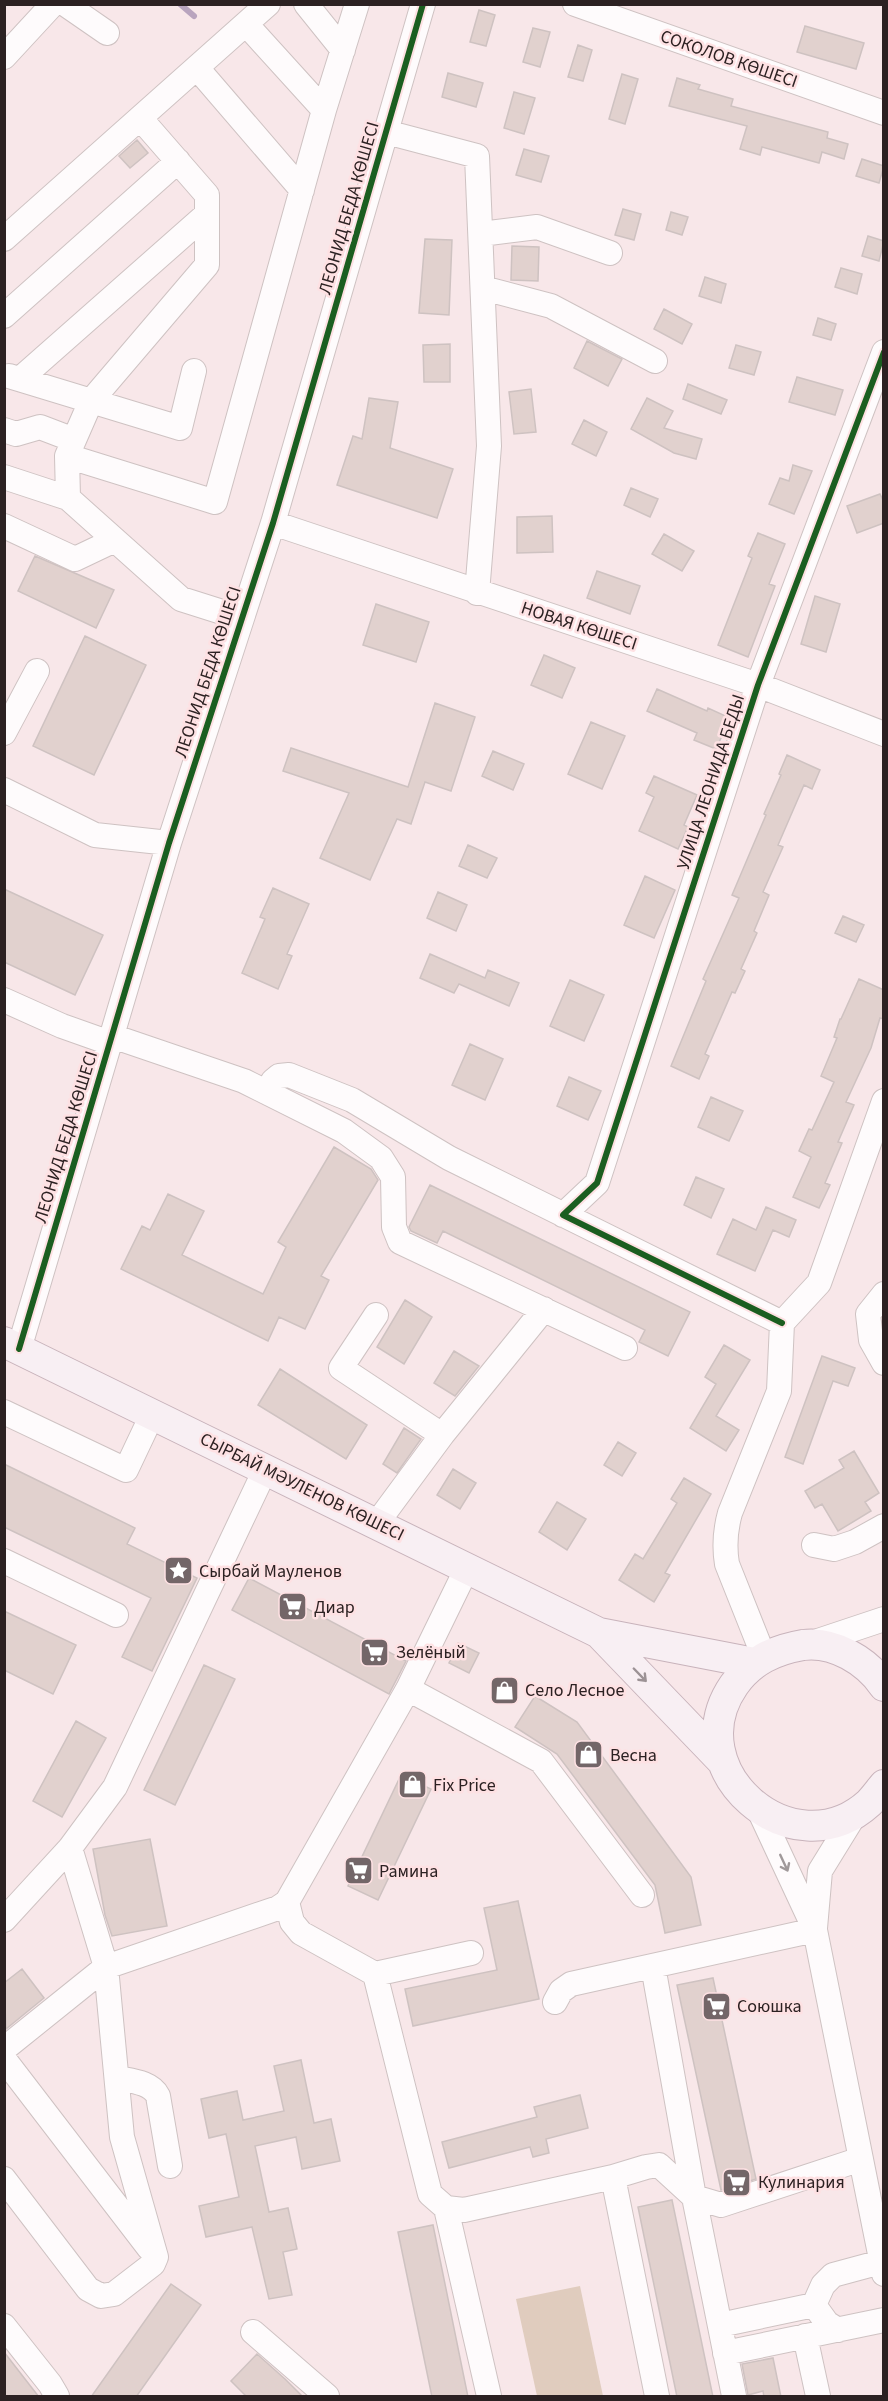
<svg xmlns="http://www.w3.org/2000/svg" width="888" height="2401" font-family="'Source Sans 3',sans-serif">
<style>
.green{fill:#e0ccbe}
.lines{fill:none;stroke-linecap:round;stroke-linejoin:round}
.stream{stroke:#b9a4be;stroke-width:6}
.building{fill:#e1d1ce;stroke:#cec2c1;stroke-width:1.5}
.minor-casing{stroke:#cec2c2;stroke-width:26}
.major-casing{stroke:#c8b3bb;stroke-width:32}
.minor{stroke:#fefbfc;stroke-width:24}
.major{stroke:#f8eff3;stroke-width:30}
.cycleway-casing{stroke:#fee1e3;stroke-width:10}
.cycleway{stroke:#1b5e20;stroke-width:6}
.oneway{stroke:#9c9295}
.oneway2{stroke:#a0999a}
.labels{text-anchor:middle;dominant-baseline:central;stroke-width:5;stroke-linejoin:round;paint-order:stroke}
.street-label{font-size:18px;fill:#2c2122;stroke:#fee1e3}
.poi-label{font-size:18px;fill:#2c2122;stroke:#fee1e3;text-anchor:start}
</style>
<rect width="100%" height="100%" fill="#f8e7e9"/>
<path class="green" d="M580 2286 603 2396H537L516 2299Z"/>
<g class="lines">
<path class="stream" d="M180 4 194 16"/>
</g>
<path class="building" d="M479 10 495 15 486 46 470 42Z
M805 26 864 43 856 69 797 52Z
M533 28 550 32 540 67 523 62Z
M578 45 592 50 583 81 568 77Z
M448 73 483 83 476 107 442 97Z
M622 74 638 79 625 124 609 119Z
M677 78 700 85 698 89 733 99 731 106 828 132 827 138 848 144 844 159 822 152 819 163 762 147 760 155 740 149 747 126 669 106Z
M514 92 535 98 524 134 504 128Z
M137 140 148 153 130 168 119 156Z
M524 149 549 156 541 182 516 175Z
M862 159 884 166 879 183 856 176Z
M623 209 641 214 634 240 615 235Z
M671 212 688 217 682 235 666 230Z
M868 236 884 241 879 261 862 256Z
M425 239 452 240 449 315 419 313Z
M512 246 539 247 538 281 511 280Z
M841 268 862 274 857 294 835 287Z
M705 277 726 284 721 303 699 296Z
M664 309 692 324 682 344 654 329Z
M818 318 836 324 831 340 813 335Z
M587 341 622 359 608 386 574 368Z
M450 344V382H424L423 345Z
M736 345 761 352 754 375 729 368Z
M797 377 843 390 835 415 789 402Z
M688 384 727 400 721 414 683 399Z
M531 389 536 432 514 434 509 392Z
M369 398 398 402 390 448 453 469 437 518 337 485 353 436 362 439Z
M647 398 673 411 664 428 702 439 696 459 674 453 631 429Z
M584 420 607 432 596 456 572 444Z
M793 465 812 471 794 514 769 504 780 478 789 481Z
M631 488 658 499 650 517 624 505Z
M880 494 884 502V523L857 533 847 506Z
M552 516 553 552 517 553V517Z
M758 533 785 544 769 584 775 586 748 657 718 645 752 558 748 556Z
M664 534 694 551 682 571 652 554Z
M35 556 114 590 96 628 18 591Z
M597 571 640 586 630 614 587 598Z
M815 596 840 604 826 652 801 644Z
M376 604 429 622 416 662 363 645Z
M85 636 146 665 94 775 33 746Z
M544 655 575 668 562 698 531 685Z
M657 689 707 711 708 708 730 718 716 749 694 740 697 733 647 711Z
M435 703 475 717 451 791 425 782 411 824 397 819 370 880 320 858 349 793 283 771 291 748 408 787Z
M591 722 625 736 602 789 568 774Z
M493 751 524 764 513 790 482 776Z
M787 755 820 770 812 789 804 785 778 845 783 847 763 892 769 895 754 931 757 933 741 969 745 971 735 993 732 992 705 1054 709 1056 699 1079 671 1066 706 981 703 979 739 898 732 895 766 815 764 814 781 775 779 774Z
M654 776 697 795 684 825 688 827 678 849 639 831 654 797 646 793Z
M468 845 497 858 487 878 459 866Z
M645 876 675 890 654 938 624 925Z
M273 888 309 904 287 954 292 956 278 989 242 973 265 919 260 917Z
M4 889 103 935 75 995 4 962Z
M438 892 467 905 456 931 427 918Z
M843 916 864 925 856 942 835 933Z
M430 954 485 978 488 970 519 983 509 1006 459 984 454 993 420 978Z
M859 979 884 990V1019L880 1018 871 1048 846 1102 854 1105 838 1142 842 1143 825 1183 830 1185 819 1208 793 1197 811 1157 799 1151 809 1129 812 1130 834 1082 821 1076 837 1038 834 1037 840 1019H841Z
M570 980 604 995 584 1041 550 1026Z
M470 1044 503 1059 485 1100 452 1085Z
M569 1077 601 1091 588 1120 557 1106Z
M711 1097 743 1111 729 1141 698 1127Z
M334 1147 371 1169 378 1180 321 1276 329 1280 305 1329 279 1317 268 1341 121 1269 142 1226 150 1230 168 1194 204 1211 182 1255 263 1294 286 1247 278 1242Z
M696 1177 724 1189 711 1218 684 1205Z
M430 1185 690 1312 668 1356 639 1342 645 1330 443 1231 437 1243 411 1231 409 1227Z
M766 1207 796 1220 789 1237 773 1230 755 1271 717 1254 733 1219 756 1230Z
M405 1300 432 1317 404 1364 377 1347Z
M724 1345 750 1360 716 1416 739 1430 726 1451 690 1428 716 1384 705 1377Z
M454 1351 479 1366 455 1396 434 1383Z
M822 1356 855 1368 848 1386 833 1381 803 1464 785 1457Z
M280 1369 367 1425 346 1459 258 1405Z
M404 1428 421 1439 397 1473 383 1464Z
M618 1442 636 1453 622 1476 604 1465Z
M854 1451 879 1493 865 1502 871 1511 838 1531 822 1504 815 1508 805 1491 844 1468 839 1460Z
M4 1464 135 1528 127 1544 197 1578 152 1671 122 1657 151 1598 4 1527Z
M453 1469 476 1483 460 1509 437 1495Z
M684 1478 711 1494 665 1573 670 1575 654 1602 619 1580 635 1554 643 1559 677 1503 671 1499Z
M557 1502 586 1519 567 1550 539 1532Z
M249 1578 406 1661 389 1694 232 1610Z
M4 1611 76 1645 53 1694 4 1670Z
M458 1643 479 1653 469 1673 449 1663Z
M204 1665 235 1679 175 1805 144 1790Z
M535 1696 577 1722 691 1877 701 1925 665 1933 655 1885 557 1754 515 1727Z
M76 1721 106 1738 62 1817 33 1801Z
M401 1775 431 1789 378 1900 348 1886Z
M150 1839 167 1926 112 1936 105 1915 93 1849Z
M518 1901 539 1999 413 2026 405 1989 497 1970 484 1908Z
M22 1969 44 1998 6 2029 4 1983Z
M713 1978 756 2179 721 2190 677 1985Z
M301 2060 314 2123 331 2119 340 2161 302 2169 296 2137 255 2146 269 2212 288 2208 297 2249 283 2252 292 2295 269 2299 252 2227 206 2237 199 2206 239 2197 226 2134 209 2138 201 2099 237 2091 243 2120 284 2111 274 2066Z
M580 2095 588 2128 546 2139 549 2153 533 2157 530 2147 449 2168 442 2142 537 2117 534 2107Z
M672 2200 713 2397H677L638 2207Z
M433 2225 468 2397H432L398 2232Z
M171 2284 201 2305 136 2397H91Z
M4 2352 39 2397H4Z
M257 2354 285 2379 303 2397H247L231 2381Z
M773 2358 781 2397H764L763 2391 748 2395 742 2364Z"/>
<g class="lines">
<defs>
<path id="minor" d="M65 4 107 33
M306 4 343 50
M575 4 884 113
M246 24 324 110
M4 57 53 4
M197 68 302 190
M140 118 207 195V265L91 401 67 456 68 498 181 599 241 618
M386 132 477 156 489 446 477 593
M481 234 537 227 610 253
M4 239 268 4
M483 288 551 306 655 361
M4 316 178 161
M9 376 180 428 194 371
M20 379 207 214
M4 430 16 434 40 427 74 440
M67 456 215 502 324 110 357 4
M4 477 68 498
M273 523 758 685 884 734
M4 526 75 559 115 540
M4 733 37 671
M4 790 95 835 169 843
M4 1000 62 1026 110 1043
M112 1036 244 1081 344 1131 381 1158 393 1177 394 1227 400 1242 625 1348
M272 1094 273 1081 279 1076 289 1075 352 1100 449 1158 782 1323
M563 1215 597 1183 758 685 884 352
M884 1294 868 1314 871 1340 884 1363
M376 1315 341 1368 442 1435
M19 1349 169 843 273 523 423 4
M4 1412 126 1470 153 1413
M377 1523 442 1435 544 1309
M814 1545 834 1549 855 1542 884 1526
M4 1561 116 1615
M809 1644 884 1619
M764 1657 727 1564C724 1546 725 1531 730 1513L779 1391 782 1323 819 1283 884 1101
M408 1689 541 1761 642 1895
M759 1810 815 1930 884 2274
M70 1848 106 1967 278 1908 287 1902 408 1689 467 1568
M287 1902 292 1922 301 1933 375 1974 430 2194 446 2208 464 2210 613 2177 657 2396
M4 1920 70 1848 115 1787 266 1468
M815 1928 820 1871 857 1811
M653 1966 694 2197 734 2396
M375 1974 471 1953
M555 2002 561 1991 571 1984 815 1930
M4 2049 106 1967
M4 2059 149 2248
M117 2078C131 2081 151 2082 158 2096L170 2166
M613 2177 646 2167 659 2165 694 2197 721 2205 861 2159
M4 2179 88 2289 101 2296 114 2294 153 2264 156 2257 122 2137 106 1967
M446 2208 489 2396
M814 2305 823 2285 833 2275 881 2262
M720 2325 814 2305 827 2323 838 2330
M4 2326 50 2384 57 2396
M253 2332 327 2396
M805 2336 818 2396
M725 2353 884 2320"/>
<path id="major" d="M4 1342 599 1633 754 1663
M599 1633 723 1762
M884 1686C867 1661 834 1641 803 1645 774 1650 751 1661 734 1685 675 1770 793 1872 869 1803 874 1798 879 1791 884 1785"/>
</defs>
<use href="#minor" class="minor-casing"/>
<use href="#major" class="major-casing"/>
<use href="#minor" class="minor"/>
<use href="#major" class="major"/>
<defs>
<path id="cycleway" d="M782 1323 563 1215 597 1183 758 685 884 352
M19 1349 169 843 273 523 423 4"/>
</defs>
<use href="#cycleway" class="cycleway-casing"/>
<use href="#cycleway" class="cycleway"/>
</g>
<defs><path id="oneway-shaft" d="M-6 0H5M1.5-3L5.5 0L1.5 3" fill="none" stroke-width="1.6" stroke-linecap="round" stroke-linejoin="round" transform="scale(1.5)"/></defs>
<use class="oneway" href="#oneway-shaft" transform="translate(640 1675) rotate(46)"/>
<use class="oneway2" href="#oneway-shaft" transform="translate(784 1863) rotate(65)"/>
<defs>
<symbol id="sight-square" viewBox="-11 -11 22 22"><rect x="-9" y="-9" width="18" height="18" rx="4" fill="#736668" stroke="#fee1e3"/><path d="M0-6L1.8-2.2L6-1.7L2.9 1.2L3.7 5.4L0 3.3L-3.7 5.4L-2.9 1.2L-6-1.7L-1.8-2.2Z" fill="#fff"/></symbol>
<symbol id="supermarket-square" viewBox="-11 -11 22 22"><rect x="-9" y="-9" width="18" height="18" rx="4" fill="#736668" stroke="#fee1e3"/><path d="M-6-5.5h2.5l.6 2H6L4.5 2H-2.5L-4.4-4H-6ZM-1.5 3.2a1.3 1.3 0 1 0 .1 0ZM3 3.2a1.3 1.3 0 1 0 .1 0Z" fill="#fff"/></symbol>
<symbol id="shop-square" viewBox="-11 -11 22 22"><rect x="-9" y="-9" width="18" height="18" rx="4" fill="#736668" stroke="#fee1e3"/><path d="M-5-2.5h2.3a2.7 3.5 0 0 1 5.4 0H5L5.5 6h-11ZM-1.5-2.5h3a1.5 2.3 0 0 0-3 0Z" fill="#fff"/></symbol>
</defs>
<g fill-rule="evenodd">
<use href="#sight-square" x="162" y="1554" width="33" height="33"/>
<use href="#supermarket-square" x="276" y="1590" width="33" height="33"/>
<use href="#supermarket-square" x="358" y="1636" width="33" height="33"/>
<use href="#shop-square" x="488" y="1674" width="33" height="33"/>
<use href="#shop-square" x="572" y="1738" width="33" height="33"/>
<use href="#shop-square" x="396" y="1768" width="33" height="33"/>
<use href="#supermarket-square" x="342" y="1854" width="33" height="33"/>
<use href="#supermarket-square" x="700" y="1990" width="33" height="33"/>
<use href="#supermarket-square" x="720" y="2166" width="33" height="33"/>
</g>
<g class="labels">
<g class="street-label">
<text transform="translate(729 59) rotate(19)">СОКОЛОВ КӨШЕСІ</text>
<text transform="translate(349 208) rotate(-74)">ЛЕОНИД БЕДА КӨШЕСІ</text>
<text transform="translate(579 626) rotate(18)">НОВАЯ КӨШЕСІ</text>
<text transform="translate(208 672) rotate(-72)">ЛЕОНИД БЕДА КӨШЕСІ</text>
<text transform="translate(711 782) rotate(-72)">УЛИЦА ЛЕОНИДА БЕДЫ</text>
<text transform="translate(66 1137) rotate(-73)">ЛЕОНИД БЕДА КӨШЕСІ</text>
<text transform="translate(302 1487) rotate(26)">СЫРБАЙ МӘУЛЕНОВ КӨШЕСІ</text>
</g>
<g class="poi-label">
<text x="199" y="1571">Сырбай Мауленов</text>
<text x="314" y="1607">Диар</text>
<text x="396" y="1652">Зелёный</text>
<text x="525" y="1690">Село Лесное</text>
<text x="610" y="1755">Весна</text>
<text x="433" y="1785">Fix Price</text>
<text x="379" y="1871">Рамина</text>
<text x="737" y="2006">Союшка</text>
<text x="758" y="2182">Кулинария</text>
</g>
</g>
<rect width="888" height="2401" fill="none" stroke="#2c2122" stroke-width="12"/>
</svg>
